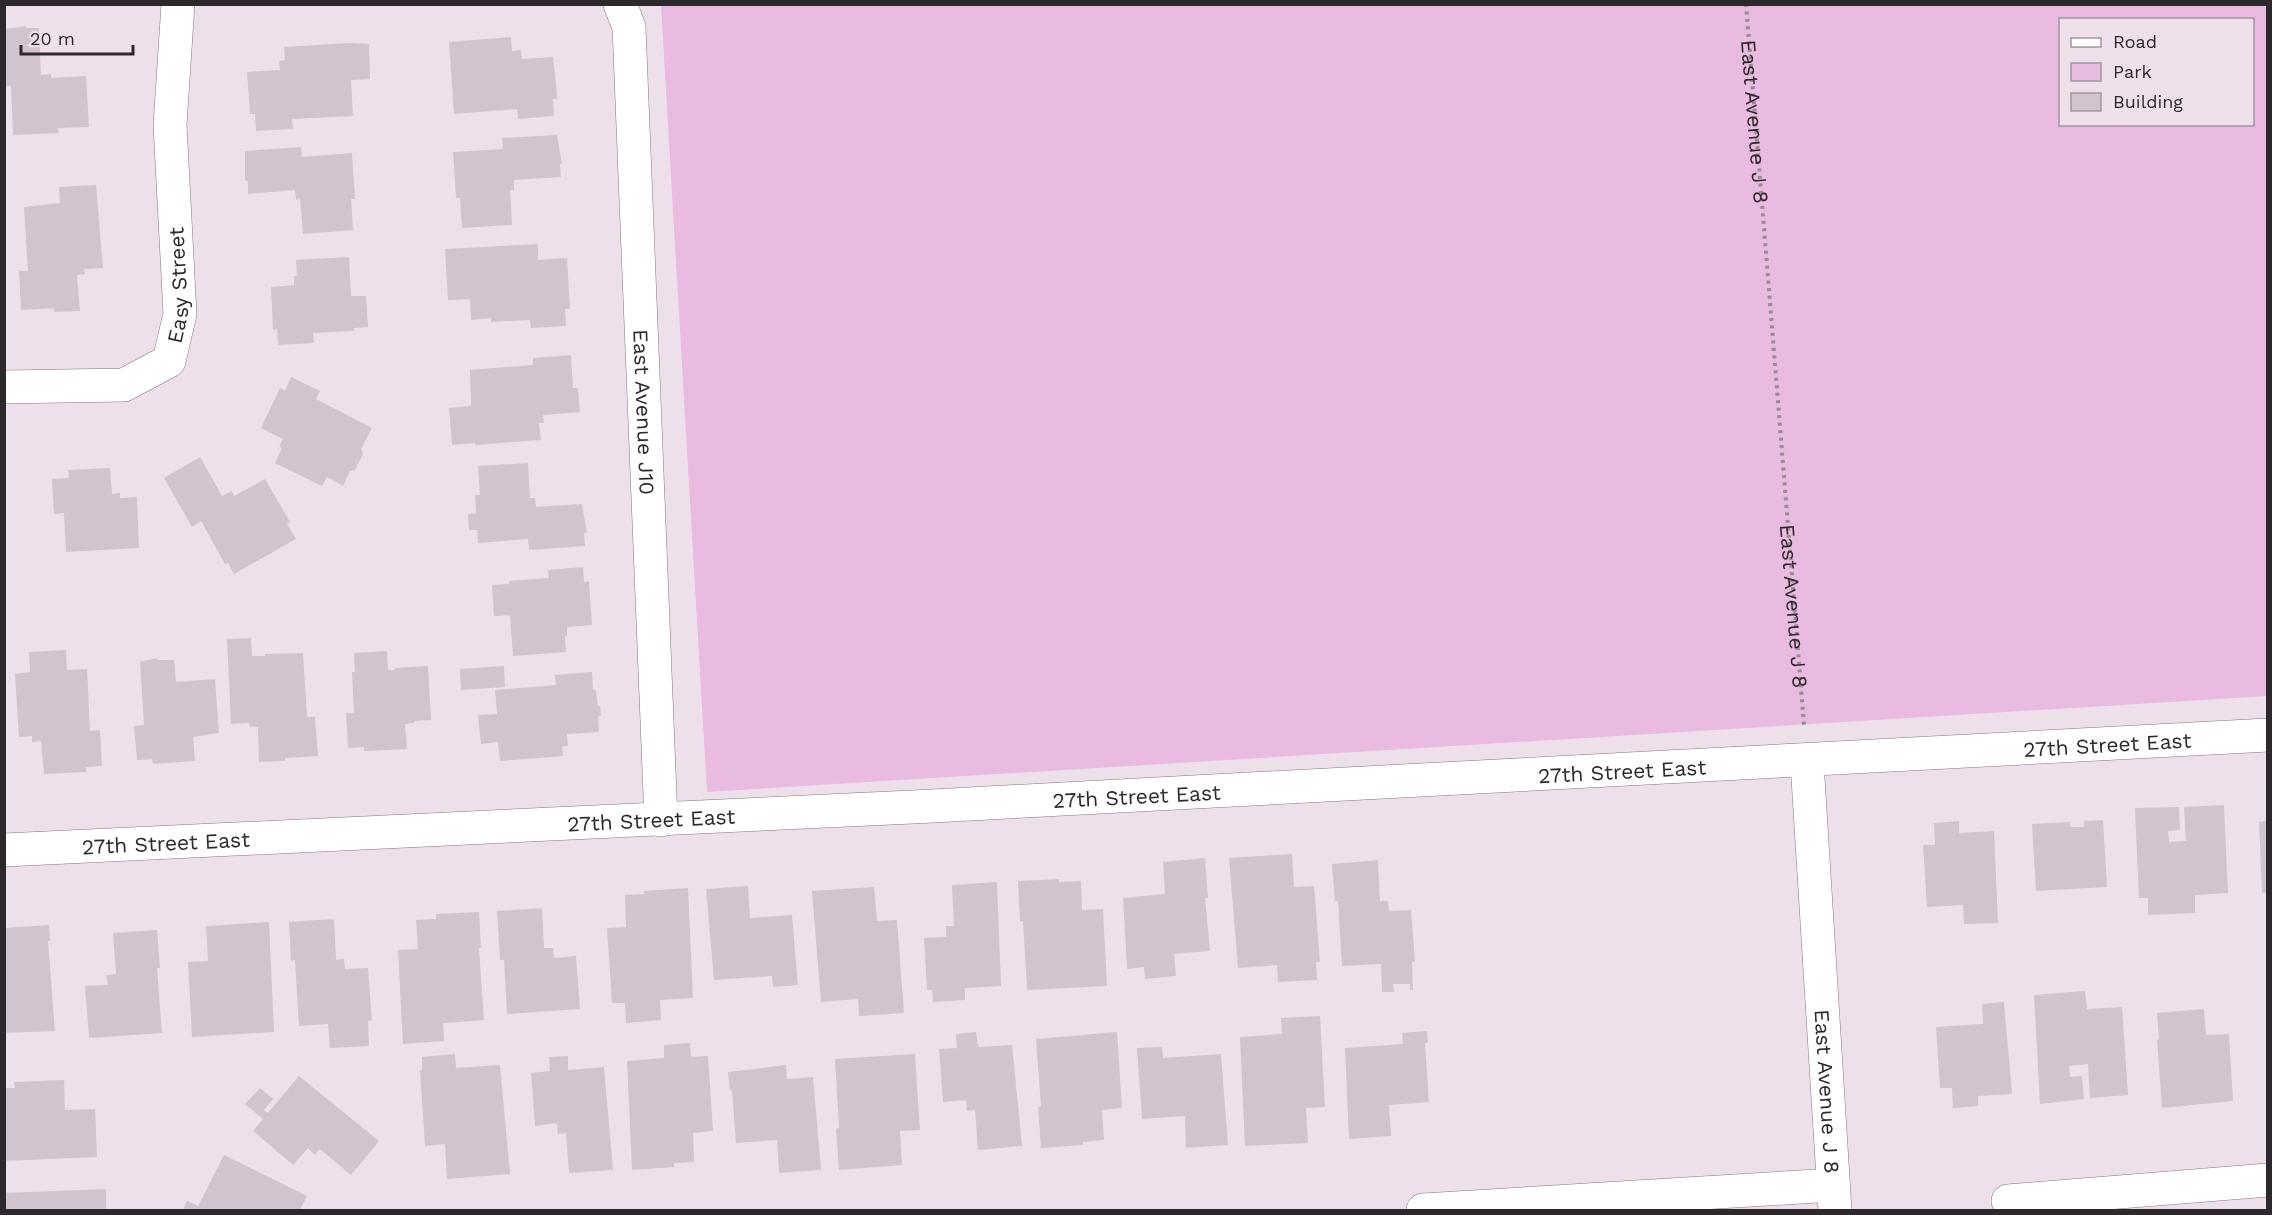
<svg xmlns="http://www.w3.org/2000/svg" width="2272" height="1215" font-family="'Work Sans',sans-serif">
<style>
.green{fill:#e9bbe0;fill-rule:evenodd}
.building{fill:#d1c4ce}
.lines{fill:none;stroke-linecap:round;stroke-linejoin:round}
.minor-casing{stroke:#827680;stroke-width:34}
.tertiary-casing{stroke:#827680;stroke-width:34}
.path{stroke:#968c94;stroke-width:4;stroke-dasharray:3 4.5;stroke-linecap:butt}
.minor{stroke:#fff;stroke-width:33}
.tertiary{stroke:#fff;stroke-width:33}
.labels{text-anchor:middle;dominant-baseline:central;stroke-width:5;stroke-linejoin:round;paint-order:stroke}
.street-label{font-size:21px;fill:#2d282c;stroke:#eee0eb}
</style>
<rect width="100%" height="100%" fill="#eee0eb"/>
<path class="green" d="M661 5H2267V696L707 792ZM2060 20H2252V124H2060Z"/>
<path class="building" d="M26 26V28H39L41 75 51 74V78L86 76 89 127 58 128 59 133 13 135 11 86H4V29Z
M511 37 512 51 521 50 522 59 553 57 556 83 557 99H553L554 116 518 119 517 109 454 114 449 42Z
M349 43 369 44 370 79 351 80 353 116 292 119 293 129 256 131 255 114H250L247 72 280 70 279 61 285 60 284 47Z
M557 135 562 164H560L561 177 514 180V190H510L512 225 462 228 460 198H456L453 152 503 149 502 138Z
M301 147 302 157 352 153 355 199H351L353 230 303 234 300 199 296 200 295 190 248 194V181H245V151Z
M96 185 103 268 84 269 85 274 77 275 80 311 54 312V308L21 310 19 271H28L24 207 60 203 59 187Z
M538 244V260L567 258 570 309H565L566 326 531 328 530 320 491 322V318L471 320 470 299 448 300 445 249Z
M349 257 351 296H366L368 327 354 328V331L313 333 314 343 278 345 277 329 273 330 271 287 294 285V276H297L296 260Z
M571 355 573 388H578L580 412 543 415 544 423H539L541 440 475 445V443L452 445 449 408 471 406 470 370 533 365V358Z
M291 377 320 391 316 399 372 428 361 449 363 454 355 470 350 471 343 486 327 477 322 486 275 463 282 448 279 447 283 439 261 428 280 388 285 391Z
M200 457 222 496 232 491 234 496 265 479 290 522 287 524 296 539 234 574 228 563 225 564 201 521 192 527 164 478Z
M528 463 530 498H535L536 507 582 504 587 533H584L585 546 529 550 528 539 478 543 477 530H469L468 514 476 513 475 495H480L478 466Z
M110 468 112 494 120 493V498L137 497 139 548 66 552 64 513 54 514 52 479 69 478 68 470Z
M583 567 584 582 589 581 592 625 567 627V636H565L566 652 513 656 510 615 494 616 492 585 509 584V581L549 578 548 570Z
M251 638 252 656H265V654L303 653 307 717H315L318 756 285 758V761L259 762 258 727H250L249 723 231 724 227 639Z
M66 650 67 670 87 669 90 731 100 730 102 766 86 767V772L44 774 41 741 32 742V736L19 737 15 674 30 672 29 652Z
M387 651 388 670H395V668L428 666 431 720 414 721V723L405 724 407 749 364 751V747L348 748 346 713H354L352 672H355L354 653Z
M156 658 158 660H174L176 682 215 679 219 733 193 737 195 761 153 764 152 759 137 760 134 726 144 725 140 662Z
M504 666 505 687 461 690 460 669Z
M592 672 593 690H596L598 706H600L601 716H598L599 732 567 734 568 746 562 747 563 756 500 761 498 742 481 744 478 715 497 714 495 690 556 685 555 675Z
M2224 805 2228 893 2195 895V913L2148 915V898H2139L2135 808 2179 807 2180 830 2168 831 2169 842 2186 841 2184 807Z
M2103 820 2107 887 2036 891 2032 824 2070 822V827H2084V821Z
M1959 821V833L1994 831 1998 923 1964 924 1963 905 1927 907 1923 845H1935L1934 823Z
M2268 821V892L2262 893 2259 822Z
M1292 854 1294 887 1314 886 1320 962H1316L1317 980 1278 982 1277 965 1238 968 1229 858Z
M1205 858 1208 898H1205L1210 951 1174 954 1176 976 1145 979 1144 967 1127 969 1123 898 1165 894 1163 862Z
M1378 860 1380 901H1388L1389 911 1411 910 1415 962H1412L1413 990H1410V984H1393L1394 992H1382L1381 964 1342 966 1338 901H1335L1332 864Z
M1059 879V882L1081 881 1082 910 1103 909 1107 986 1027 990 1023 921H1020L1018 881Z
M997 882 1001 986 965 988V1000L933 1002 932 990H927L924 938 946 937V926H954L952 885Z
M748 886 750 918 792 915 798 985 773 987 772 976 714 980 706 889Z
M874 887 877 921 897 920 904 1013 859 1016 858 999 821 1002 812 891Z
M688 888 693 998 660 1000 661 1020 626 1023 625 1003H612L607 928 626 927 625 895 644 894V891Z
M542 908 544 948H553L554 958 576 956 580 1009 507 1014 504 960H500L497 911Z
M479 912 481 948H479L484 1020 443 1023 444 1041 403 1044 398 950 418 949 416 920 436 919V914Z
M334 919 336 960 344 959 345 969 368 968 372 1021H368L369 1046 330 1048 328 1024 299 1026 295 960 291 961 289 922Z
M269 922 274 1032 192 1037 188 962 208 961 206 926Z
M49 925 50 941H48L55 1031 4 1033V928Z
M157 930 160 968H157L162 1033 89 1038 85 986 108 985 106 975 116 974 113 933Z
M2085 991 2087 1009 2122 1007 2128 1095 2090 1098 2088 1064 2069 1066 2070 1077 2082 1076 2084 1099 2040 1104 2034 995Z
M2004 1002 2012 1094 1978 1096V1106L1953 1108 1952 1088H1940L1936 1027 1983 1024 1982 1004Z
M2204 1009 2206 1035 2229 1034 2233 1101 2162 1108 2157 1040 2159 1039 2157 1013Z
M1320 1016 1325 1107 1306 1108 1308 1143 1245 1146 1240 1037 1282 1034 1281 1018Z
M1427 1031 1428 1043H1425L1429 1102 1389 1105 1391 1136 1349 1139 1345 1048 1403 1044 1402 1033Z
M976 1032 978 1047 1012 1045 1022 1146 978 1150 975 1110 967 1111 966 1100 943 1102 939 1049 957 1048 956 1034Z
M1117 1032 1122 1108 1102 1110 1104 1140 1083 1142V1145L1041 1148 1038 1107H1041L1036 1039Z
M690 1043 691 1057 708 1056 713 1131 693 1133 694 1162 674 1163V1167L632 1170 627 1061 664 1058V1045Z
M1162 1047 1163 1058 1221 1054 1228 1145 1186 1148 1185 1116 1142 1119 1137 1048Z
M455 1054 456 1068 500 1065 510 1174 447 1179 445 1144 425 1146 420 1070H422V1057Z
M915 1054 920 1130 900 1131 902 1165 839 1170 836 1129 839 1128 835 1059Z
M568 1056V1070L604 1067 613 1170 569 1173 566 1133 558 1134 557 1123 535 1126 531 1073 550 1071 549 1057Z
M786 1065 787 1079 813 1077 821 1170 779 1173 777 1140 736 1143 732 1090H730L728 1072Z
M299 1076 379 1141 351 1175 320 1149 315 1155 308 1148 293 1165 253 1131 263 1119 245 1104 260 1088 273 1099 264 1110 268 1113Z
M64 1080 65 1110 95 1109 97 1157 4 1161V1088H15L14 1082Z
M224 1155 307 1196 300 1210H183L187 1201 198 1206Z
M106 1189V1210H4V1193Z"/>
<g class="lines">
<defs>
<g id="minor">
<path id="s2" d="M620 4 629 27 661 820"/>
<path id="s3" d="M4 387 124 385 169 361 180 314 170 125 178 4"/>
<path id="s4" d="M4 850C759 815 1513 779 2268 735"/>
<path d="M2008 1201 2268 1180"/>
<path d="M1423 1210 1833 1185"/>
</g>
<g id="tertiary">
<path id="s5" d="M1807 762 1835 1210"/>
</g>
</defs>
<use href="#minor" class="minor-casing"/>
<use href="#tertiary" class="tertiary-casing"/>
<path class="path" id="s1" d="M1746 4 1804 725"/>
<use href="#minor" class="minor"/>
<use href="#tertiary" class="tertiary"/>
</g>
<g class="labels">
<g class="street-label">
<text stroke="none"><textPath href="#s1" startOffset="118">East Avenue J 8</textPath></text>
<text stroke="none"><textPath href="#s3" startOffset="248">Easy Street</textPath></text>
<text stroke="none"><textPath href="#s2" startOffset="410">East Avenue J10</textPath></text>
<text stroke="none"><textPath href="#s1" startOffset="604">East Avenue J 8</textPath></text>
<text stroke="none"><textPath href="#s4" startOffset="2106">27th Street East</textPath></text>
<text stroke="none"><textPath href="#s4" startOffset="1620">27th Street East</textPath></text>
<text stroke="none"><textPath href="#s4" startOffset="1134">27th Street East</textPath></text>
<text stroke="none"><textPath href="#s4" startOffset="648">27th Street East</textPath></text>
<text stroke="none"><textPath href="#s4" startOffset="162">27th Street East</textPath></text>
<text stroke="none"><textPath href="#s5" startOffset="330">East Avenue J 8</textPath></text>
</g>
</g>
<rect width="2272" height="1215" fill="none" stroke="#2d282c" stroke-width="12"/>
<rect x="2059" y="18" width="195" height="108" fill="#eee0eb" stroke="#a1969f" stroke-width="1.5"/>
<rect x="2071" y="38" width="30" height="9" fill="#ffffff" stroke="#a1969f" stroke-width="1.5"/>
<text x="2113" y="48" font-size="18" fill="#2d282c">Road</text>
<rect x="2071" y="63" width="30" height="18" fill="#e9bbe0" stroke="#a1969f" stroke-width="1.5"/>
<text x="2113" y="78" font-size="18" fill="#2d282c">Park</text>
<rect x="2071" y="93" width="30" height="18" fill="#d1c4ce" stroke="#a1969f" stroke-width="1.5"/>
<text x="2113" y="108" font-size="18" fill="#2d282c">Building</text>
<path d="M21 45v9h112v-9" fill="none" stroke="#2d282c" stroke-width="3"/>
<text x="30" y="45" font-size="18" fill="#2d282c" stroke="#eee0eb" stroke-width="4.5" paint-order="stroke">20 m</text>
</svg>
